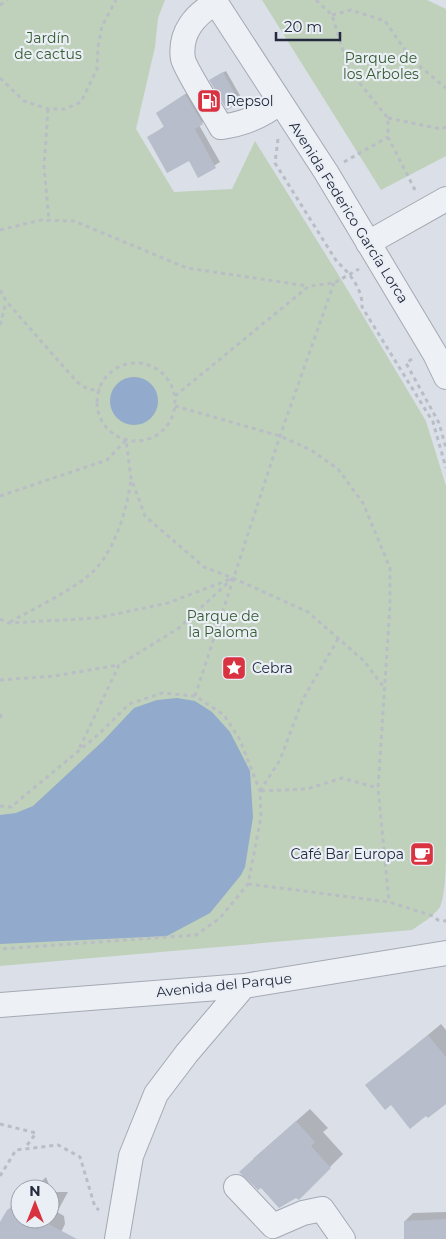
<svg xmlns="http://www.w3.org/2000/svg" width="446" height="1239" font-family="Montserrat,sans-serif">
<style>
.green{fill:#bfd1bb}
.water{fill:#92aacb}
.shadow{fill:#0003}
.building{fill:#b7bdca}
.lines{fill:none;stroke-linecap:round;stroke-linejoin:round}
.minor-casing{stroke:#a4a9b4;stroke-width:26}
.path{stroke:#b9bdc5;stroke-width:3;stroke-dasharray:4 4;stroke-linecap:butt}
.minor{stroke:#edf0f5;stroke-width:24}
.labels{text-anchor:middle;dominant-baseline:central;stroke-width:4.5;stroke-linejoin:round;paint-order:stroke}
.park-label{font-size:14px;fill:#355b30;stroke:#eaeef5}
.poi-label{font-size:14px;fill:#242b3e;stroke:#eaeef5;text-anchor:start}
.street-label{font-size:14px;fill:#242b3e;stroke:#eaeef5}
</style>
<rect width="100%" height="100%" fill="#dbdfe7"/>
<path class="green" d="M0 0H165L158 18 155 47 136 129 174 192 232 189 255 141 341 279 426 421 446 486V844C446 860 446 894 440 907 433 917 422 923 412 930L0 966Z
M262 0H427L446 9V156L381 190Z"/>
<path class="water" d="M110 401a24 24 0 1 1 48 0a24 24 0 1 1-48 0Z
M177 698 195 701 212 712 230 732 250 771 253 817 245 867 241 875 210 913 167 936 0 944V815L16 813 33 806 103 741 134 708 157 700Z"/>
<path class="shadow" d="M226 71 242 99 228 108 213 78Z
M190 91 207 119 199 125 220 162 198 176 189 159 149 137 165 126 158 113Z
M441 1024 446 1030V1103H392L367 1086Z
M310 1109 328 1128 323 1132 343 1154 299 1198 253 1159Z
M46 1177 52 1192H68L57 1212 64 1216 65 1224 60 1234 55 1239H0V1224L8 1210 20 1198V1219H50V1189H34Z
M446 1212V1239H405V1221L413 1213Z"/>
<path class="building" d="M223 72 240 103 227 110 209 80Z
M185 94 203 124 195 129 216 168 198 178 189 161 167 173 147 137 164 127 156 113Z
M428 1035 446 1057V1104L428 1118 426 1116 410 1129 391 1105 385 1110 365 1085Z
M296 1121 315 1142 311 1146 331 1168 299 1200 296 1198 279 1208 261 1188 258 1190 239 1172Z
M14 1206 20 1209V1219H39L77 1239H0V1222L7 1210Z
M446 1219V1239H404V1221Z"/>
<g class="lines">
<defs>
<path id="minor" d="M214 0 326 172 435 354 446 377
M216 3C195 14 179 33 183 59 185 69 214 114 221 127 244 124 263 116 280 102
M368 243 446 199
M0 1005 244 986 446 953
M236 1187 273 1226 303 1213 322 1209 343 1239
M117 1239 131 1156 156 1094 187 1053 244 986"/>
</defs>
<use href="#minor" class="minor-casing"/>
<path class="path" d="M316 0 332 15 349 70 388 118V137L415 190
M0 5 7 0
M332 15 351 10 385 21 412 60 446 88
M0 78 24 101 48 109H65L81 102 97 69 98 47 102 26 116 0
M48 109 44 167 49 220
M388 118 441 129 446 127
M278 139 275 163 337 262C350 273 363 290 362 307L433 422 446 468
M344 162 388 137
M0 230 41 220 74 221 187 268 308 286
M0 290 6 301 77 382 89 390 100 389
M0 325 6 302
M412 359 406 363 439 423 446 448
M97 402a39 39 0 1 1 78 0a39 39 0 1 1-78 0Z
M175 396 309 286 334 283 359 269
M175 406 280 436 311 450 338 469 363 503 390 568V605L378 788 389 902
M0 496 107 460 126 440 131 478 145 516 204 567 233 578 179 628 119 665 78 751
M0 619 9 623 97 618 168 603 233 578 308 612 364 661 385 689
M10 622C33 609 69 592 89 575 114 555 127 510 131 479
M0 680 54 676 119 665
M195 696 280 436 334 283
M0 714 2 718
M260 791 280 760 303 699 338 639
M261 791 307 789 342 778 378 788
M0 806 11 807 99 734 129 704 162 693 195 696 224 715 240 740 260 791 261 817 248 884 220 918 196 935 0 949
M248 884 389 902 433 916 438 920 446 921
M0 1124 36 1133 25 1148
M0 1176 16 1150 58 1145 80 1157 95 1207 99 1210"/>
<use href="#minor" class="minor"/>
</g>
<defs>
<symbol id="fuel-square" viewBox="-11 -11 22 22"><rect x="-9" y="-9" width="18" height="18" rx="4" fill="#d93240" stroke="#eaeef5"/><path d="M-5.5-6h7V0h2V4h1.3V-2.5L3-4.5l.8-.8L6-3V5H2.5V1h-1V6h-7ZM-4.2-4.7v3.2H.2V-4.7Z" fill="#fff"/></symbol>
<symbol id="sight-square" viewBox="-11 -11 22 22"><rect x="-9" y="-9" width="18" height="18" rx="4" fill="#d93240" stroke="#eaeef5"/><path d="M0-6L1.8-2.2L6-1.7L2.9 1.2L3.7 5.4L0 3.3L-3.7 5.4L-2.9 1.2L-6-1.7L-1.8-2.2Z" fill="#fff"/></symbol>
<symbol id="cafe-square" viewBox="-11 -11 22 22"><rect x="-9" y="-9" width="18" height="18" rx="4" fill="#d93240" stroke="#eaeef5"/><path d="M-5.5-4.5H6V0H3Q3 3.5 0 3.5H-2.5Q-5.5 3.5-5.5 0ZM3-3.2v2h1.7v-2ZM-6 4.5H4V6H-6Z" fill="#fff"/></symbol>
</defs>
<g fill-rule="evenodd">
<use href="#fuel-square" x="195" y="87" width="28" height="28"/>
<use href="#sight-square" x="220" y="654" width="28" height="28"/>
<use href="#cafe-square" x="408" y="840" width="28" height="28"/>
</g>
<g class="labels">
<g class="park-label">
<text x="48" y="38">Jardín<tspan x="48" dy="16">de cactus</tspan></text>
<text x="381" y="58">Parque de<tspan x="381" dy="16">los Arboles</tspan></text>
<text x="223" y="616">Parque de<tspan x="223" dy="16">la Paloma</tspan></text>
</g>
<g class="poi-label">
<text x="226" y="101">Repsol</text>
<text x="252" y="668">Cebra</text>
<text x="404" y="854" text-anchor="end">Café Bar Europa</text>
</g>
<g class="street-label">
<text transform="translate(349 212) rotate(58)">Avenida Federico García Lorca</text>
<text transform="translate(224 985) rotate(-6)">Avenida del Parque</text>
</g>
</g>
<g transform="translate(35 1204)"><circle r="24" fill="#eaeef5" stroke="#9ba0ac"/>
<path d="M0-4L9 19L0 12L-9 19Z" fill="#d93240"/>
<text y="-8" font-size="14" font-weight="bold" text-anchor="middle" fill="#242b3e">N</text>
</g>
<path d="M276 32v8h64v-8" fill="none" stroke="#242b3e" stroke-width="2.5"/>
<text x="284" y="32" font-size="15" fill="#242b3e" stroke="#eaeef5" stroke-width="4" paint-order="stroke">20 m</text>
</svg>
